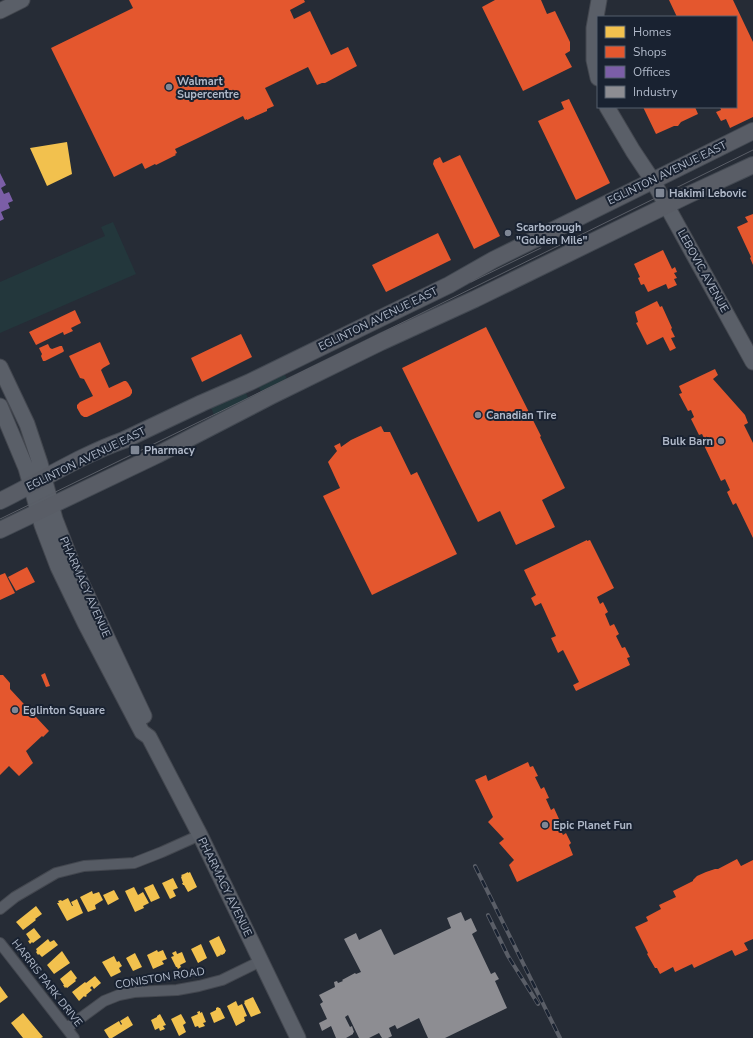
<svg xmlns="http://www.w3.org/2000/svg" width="753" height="1038" font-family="'Nunito Sans',sans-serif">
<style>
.green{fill:#23373c}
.homes{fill:#f2c14e}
.shops{fill:#e4572e}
.offices{fill:#7b5ea7}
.industry{fill:#8d8d92}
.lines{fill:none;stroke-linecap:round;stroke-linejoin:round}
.street-casing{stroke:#43474f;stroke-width:12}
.secondary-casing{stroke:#43474f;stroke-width:17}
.primary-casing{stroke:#434952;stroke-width:18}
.street{stroke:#565b64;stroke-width:10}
.secondary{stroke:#5a5f68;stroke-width:15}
.primary{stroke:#595d66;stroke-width:16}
.tram{stroke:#5a5e67;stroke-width:1}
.rail-casing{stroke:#5a5e67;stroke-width:4}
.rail{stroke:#192231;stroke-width:2.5;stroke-dasharray:8;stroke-linecap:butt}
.poi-dot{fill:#7f8795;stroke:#192231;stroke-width:1.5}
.labels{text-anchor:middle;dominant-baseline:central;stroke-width:4;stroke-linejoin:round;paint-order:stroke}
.poi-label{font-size:11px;font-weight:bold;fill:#afb8c8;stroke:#192231;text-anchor:start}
.street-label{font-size:11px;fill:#afb8c8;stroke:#192231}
</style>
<rect width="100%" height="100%" fill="#262c36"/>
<path class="green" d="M113 222 136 274 0 333V282L105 236 101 227Z
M283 371 289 383 263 395 257 384Z
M245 391 249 400 215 417 211 408 198 414 197 411Z"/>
<path class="homes" d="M67 142 72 174 47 186 30 148Z
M188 872V873L190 872 197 887 188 892 184 885H183L182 883H183L181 877 182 876 181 875 184 874 185 875 184 874Z
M173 878 178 888 173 890 176 896 170 899 162 883Z
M153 884 160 898 151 902 144 888Z
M134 887 138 895 143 892 149 903 143 906 144 908 135 912 125 891Z
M114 890 119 899 108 905 103 895Z
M92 891 93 894 99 892 103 900 95 905 96 909 88 912 80 897Z
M68 898 72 906H73L71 902 77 899 83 913 67 921 57 903H59L58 901 61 900 62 901Z
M36 906 42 914 35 919 36 920 23 930 16 922Z
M34 928 41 937 33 943 32 942 30 944 28 941 30 940 26 934Z
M219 936 226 951 225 952V953L222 955 220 954 221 955 217 957 209 941Z
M48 939 50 942 54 940 58 945 42 957 39 954 38 955 36 952 37 951 36 949Z
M201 944 207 958 198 963 191 949Z
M157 950 158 952 163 950 167 959 162 961 164 964 153 969 147 955Z
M62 951 70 963 54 974 47 965Z
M176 951 177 954 182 952 186 962 180 965 181 967 178 969 177 967H176L171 957 174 956 172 953Z
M135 953 142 967 133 971 126 958Z
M114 956 117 962 119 961 122 966 119 968 121 972 111 977 102 962Z
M71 970 77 978 75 980 76 981 67 988 66 987 65 988 63 985H64L60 979Z
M95 976 101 983 94 989 92 986 90 988 92 990 86 995 87 996 85 997 84 996 79 1001 72 992 85 982 86 983Z
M0 986 8 997 0 1003Z
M253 997 261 1013 251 1017 244 1003 245 1002 244 1001Z
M236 1001 238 1006 242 1004 247 1016 244 1017 245 1021 236 1026 227 1006Z
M218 1007 219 1008H220L225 1018 214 1023 210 1013 216 1010V1008Z
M200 1011V1013L202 1012 206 1022 203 1023 205 1026 199 1028 198 1026 195 1027 191 1017 198 1014 197 1012Z
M23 1013 43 1037 41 1038H23L11 1023Z
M160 1014 166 1025 163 1026 165 1029 160 1031 159 1028 155 1030 151 1020 157 1017V1016Z
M181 1014 186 1023 183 1025 186 1032 179 1036 171 1019Z
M128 1016 133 1025 112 1038H109L104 1030 119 1021 121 1025 122 1024 120 1021Z"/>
<path class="shops" d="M129 0H304L305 2 290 10 294 19 310 11 331 55 348 47 357 66 325 83H322L317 85 308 67 265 88 274 106 267 109V111L247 120V119L245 120 243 116 196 139 175 149 177 153 175 154 176 155 156 165 155 164 145 169 142 163 114 177 51 48 133 8Z
M495 0H541L547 14 555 11 570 42V51L565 54 572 67 523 91 482 7Z
M669 0H733L753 42V117L730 128 726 119 721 121 716 112 721 110 720 107H736V17H677Z
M569 99 610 183 576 200 538 121 564 109 561 102Z
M643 107H695L698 114 681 122 678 126H674L656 134Z
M460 155 500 236 474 249 433 164 434 160 440 157 443 163Z
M753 214V265L750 258 751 257 737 227 748 222 745 217Z
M438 233 451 260 386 292 372 265Z
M663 250 672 269 675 267 677 272 674 273 677 278 674 279 677 285 668 289 666 284 648 292 644 284 641 285 638 278 640 277 634 264Z
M657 301 660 307 662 306 672 328 671 329 675 337 671 338 676 348 670 351 663 337 647 345 636 323 638 322 635 312Z
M75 310 81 323 71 328 73 331 64 335 63 332 36 345 29 332Z
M486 327 541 436 540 437 565 488 542 500 555 527 516 545 500 511 478 522 402 368Z
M241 334 252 357 202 382 191 358Z
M100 342 110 364 103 368 101 370 109 388 124 381H126L128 383 132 390V393L130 396 124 399 87 417H84L81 415 77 408V405L80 402 93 396 84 379 80 378 69 356Z
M48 344 50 348 52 349 60 346H62L64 351 63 352 45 361H43L41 356 42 354 39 348Z
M715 369 718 375 713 379 745 415 748 423 744 425 753 443V538L736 503 733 505 727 492 730 490 725 479 721 481 702 441 705 440 702 434 699 435 691 419 694 417 691 410 688 411 679 394 682 393 679 386Z
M381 426 384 432H390L411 475 417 472 457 554 372 595 323 496 340 488 328 462 337 451 334 446 340 443 341 447 351 440Z
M587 540V541L590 540 614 588 597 597 600 604 603 602 608 612 605 614 610 626 614 624 619 634 616 636 622 648 625 647 630 657 627 658 630 665 576 691 573 685 579 682 563 650 558 653 551 638 556 636 541 603 535 606 531 598 536 595 524 570Z
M27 567 35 582 16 591 8 577Z
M5 573 15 593 0 600V575Z
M45 673 50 686 46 687 41 675Z
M0 675H3L10 683V689L49 731 43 737 42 736 26 751 33 763 19 776 9 766 0 775Z
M528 762 530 767 533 766 538 776 535 777 541 789 544 787 549 798 546 799 551 810 554 808 559 819 556 820 563 835 566 833 571 843 569 845 573 855 517 882 509 865 514 860 499 843 504 839 488 822 493 817 475 780 486 775 488 781Z
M737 859 741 866 753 860V939L744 943 748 950 735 956 732 950 694 968 692 964 675 972 673 967 660 974 657 968H655L647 954 648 953 635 927 648 921 646 917 661 909 659 905 676 897 673 891 693 881V880L697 876 706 872 715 869H718Z"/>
<path class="offices" d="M0 173 6 185 1 188 4 194 9 192 13 201 8 203 10 208 1 212 4 219 0 221Z"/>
<path class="industry" d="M461 912 465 921 471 918 477 931 472 934 491 974 495 972 499 979 495 981 507 1008 445 1038H428L419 1018 397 1029 395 1025 389 1028 392 1036 388 1038H382L379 1033 369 1038H359L348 1015 345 1017 350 1027 352 1026 354 1032 353 1033V1034L346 1038H336L331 1026 322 1031 319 1023 327 1019 320 1004 323 1002 319 995 335 987 334 982 337 981 338 983 343 981 342 980 355 973 356 974 361 972 344 939 356 933 359 940 381 929 394 955 451 928 447 918Z"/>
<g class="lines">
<defs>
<path id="street" d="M0 909 15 897 56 873 84 866 134 863 162 852 200 835
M0 943 74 1038
M67 1028 104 1001 119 995 134 992 177 990 199 986 222 980 261 961"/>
<path id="secondary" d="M0 11 22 0
M598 78 594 60V28L599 0
M607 107 633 151 653 181 753 362
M0 367 27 424 40 463 55 519 72 563 144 716
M0 406 26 468 42 525 58 567 85 623 142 732 149 737 200 835 298 1038"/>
<path id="primary" d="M0 501C41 481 81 455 124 440L202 403 250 382 383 317 449 285 493 260 753 131
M0 530 157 455 271 396 381 342 475 299 688 195 753 165"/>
</defs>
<use href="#street" class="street-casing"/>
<use href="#secondary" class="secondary-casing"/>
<use href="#primary" class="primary-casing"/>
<use href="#street" class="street"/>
<use href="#secondary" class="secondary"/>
<use href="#primary" class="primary"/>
<path class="tram" d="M471 282 541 248
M0 519 363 342 753 150"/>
<defs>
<path id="rail" d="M475 866 560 1038
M488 915 508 956 538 1004"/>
</defs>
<use href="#rail" class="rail-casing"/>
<use href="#rail" class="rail"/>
</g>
<g class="poi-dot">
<circle cx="169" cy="87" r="4"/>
<rect x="655" y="188" width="10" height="10" rx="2"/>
<circle cx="508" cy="233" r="4"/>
<circle cx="478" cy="415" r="4"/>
<circle cx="721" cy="441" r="4"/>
<rect x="130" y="445" width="10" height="10" rx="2"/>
<circle cx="15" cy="710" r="4"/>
<circle cx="545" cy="825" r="4"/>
</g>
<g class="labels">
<g class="poi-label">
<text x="177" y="81">Walmart<tspan x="177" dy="13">Supercentre</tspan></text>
<text x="669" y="193">Hakimi Lebovic</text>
<text x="516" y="227">Scarborough<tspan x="516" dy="13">"Golden Mile"</tspan></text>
<text x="486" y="415">Canadian Tire</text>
<text x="713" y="441" text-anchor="end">Bulk Barn</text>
<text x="144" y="450">Pharmacy</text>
<text x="23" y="710">Eglinton Square</text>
<text x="553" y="825">Epic Planet Fun</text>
</g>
<g class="street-label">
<text transform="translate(667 173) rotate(-26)">EGLINTON AVENUE EAST</text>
<text transform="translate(703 271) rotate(61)">LEBOVIC AVENUE</text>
<text transform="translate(378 319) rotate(-26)">EGLINTON AVENUE EAST</text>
<text transform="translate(86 459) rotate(-26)">EGLINTON AVENUE EAST</text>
<text transform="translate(85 587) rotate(66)">PHARMACY AVENUE</text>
<text transform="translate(225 887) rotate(64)">PHARMACY AVENUE</text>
<text transform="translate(160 978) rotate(-9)">CONISTON ROAD</text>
<text transform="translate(47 983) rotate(52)">HARRIS PARK DRIVE</text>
</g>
</g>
<rect x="597" y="16" width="140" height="92" fill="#192231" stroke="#555e6d"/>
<rect x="605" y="26" width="20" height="12" fill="#f2c14e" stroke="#555e6d"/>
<text x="633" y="36" font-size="12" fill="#afb8c8">Homes</text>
<rect x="605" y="46" width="20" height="12" fill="#e4572e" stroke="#555e6d"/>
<text x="633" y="56" font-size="12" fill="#afb8c8">Shops</text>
<rect x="605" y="66" width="20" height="12" fill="#7b5ea7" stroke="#555e6d"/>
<text x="633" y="76" font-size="12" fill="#afb8c8">Offices</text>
<rect x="605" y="86" width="20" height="12" fill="#8d8d92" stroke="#555e6d"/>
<text x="633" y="96" font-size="12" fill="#afb8c8">Industry</text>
</svg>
